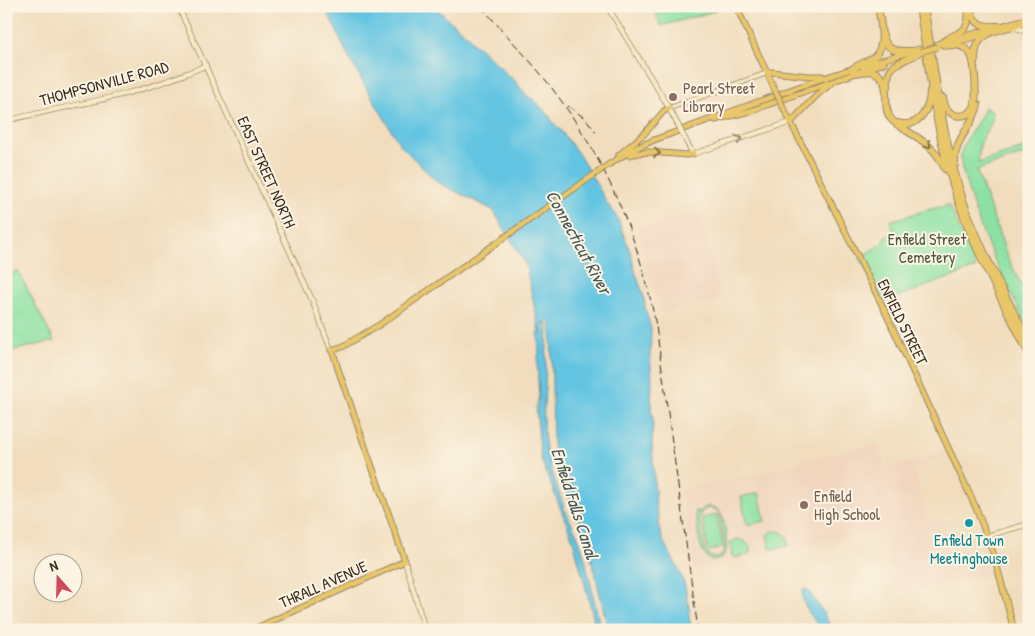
<svg xmlns="http://www.w3.org/2000/svg" width="1035" height="636" font-family="'Patrick Hand',sans-serif">
<style>
.built{fill:#f1d5bd}
.green{fill:#8be1a3;stroke:#638660;fill-rule:evenodd}
.water{fill:#63c5e2;stroke:#4f7880}
.lines{fill:none;stroke-linecap:round;stroke-linejoin:round}
.secondary-casing{stroke:#96846e;stroke-width:6}
.primary-casing{stroke:#96846e;stroke-width:7}
.highway-casing{stroke:#96846e;stroke-width:8}
.secondary{stroke:#f6e9c3;stroke-width:4.5}
.primary{stroke:#e9c769;stroke-width:5}
.highway{stroke:#e9c769;stroke-width:6}
.rail{stroke:#3b2a1e;stroke-width:1;stroke-dasharray:8 4;stroke-linecap:butt}
.secondary-bridge-casing{stroke:#96846e;stroke-width:6;stroke-linecap:butt}
.primary-bridge-casing{stroke:#96846e;stroke-width:7;stroke-linecap:butt}
.secondary-bridge{stroke:#f6e9c3;stroke-width:4.5}
.primary-bridge{stroke:#e9c769;stroke-width:5}
.oneway{stroke:#988a70}
.oneway2{stroke:#897140}
.education-dot{fill:#8d6e63;stroke:#fcf5e5;stroke-width:2}
.culture-dot{fill:#0f9aa8;stroke:#fcf5e5;stroke-width:2}
.labels{text-anchor:middle;dominant-baseline:central;stroke-width:4;stroke-linejoin:round;paint-order:stroke}
.street-label{font-size:16px;fill:#3b2a1e;stroke:#fcf5e5}
.education-label{font-size:16px;fill:#785e54;stroke:#fcf5e5;text-anchor:start}
.park-label{font-size:16px;fill:#4f583f;stroke:#fcf5e5}
.culture-label{font-size:16px;fill:#0d838f;stroke:#fcf5e5}
.water-label{font-size:18px;font-style:italic;fill:#475859;stroke:#fcf5e5}
</style>
<rect width="100%" height="100%" fill="#fcf5e5"/>
<filter id="ink" filterUnits="userSpaceOnUse"><feTurbulence type="fractalNoise" baseFrequency=".02" numOctaves="2"/><feDisplacementMap in="SourceGraphic" scale="10" xChannelSelector="R" yChannelSelector="G"/><feConvolveMatrix kernelMatrix="1 2 1 2 8 2 1 2 1" color-interpolation-filters="sRGB"/></filter>
<filter id="wash" filterUnits="userSpaceOnUse"><feTurbulence type="fractalNoise" baseFrequency=".0096" numOctaves="4" result="noise"/><feDisplacementMap in="SourceGraphic" scale="20" xChannelSelector="R" yChannelSelector="G"/><feGaussianBlur stdDeviation="1.12" result="paint"/><feColorMatrix in="noise" values="0 0 0 0 0 0 0 0 0 0 0 0 0 0 0 0 0 1.4 0 .05"/><feComposite in="paint" operator="in"/></filter>
<g filter="url(#wash)">
<rect width="100%" height="100%" fill="#f1ddbd"/>
<path class="built" d="M698 212 699 217H703L721 300 659 312 639 227Z
M879 444 885 468 920 460 943 451 946 456 931 463 913 469 928 521 943 519 947 532 954 533 958 532 966 559 991 552 997 574 896 592 882 531 694 569 682 489 784 468 807 459Z"/>
<path class="green" d="M665 6H713L715 11 661 26 656 14 666 9Z
M985 107 992 112C995 123 986 129 982 139 979 146 979 156 978 163L1029 146V153L977 170V172L1008 258 1029 301V330C1006 284 982 239 968 189 965 179 960 166 961 155 963 137 980 125 985 107Z
M949 205 976 268 883 302 860 258 885 241 884 237 894 232 890 221 927 210Z
M18 271 54 341 6 352V275Z
M759 493 765 521 747 525 741 497Z
M709 506C726 508 725 532 727 545 727 561 710 566 703 552 698 541 697 523 695 511H698V513L704 508ZM708 508C714 508 718 510 720 516L725 548 723 554 717 558 710 557 705 550 699 518 701 512Z
M717 515 723 548 708 551 702 518Z
M773 531C783 530 789 536 788 546L773 549 770 548 767 535Z
M737 539C746 540 751 545 750 554L735 558 732 556 730 543Z"/>
<path class="water" d="M325 6H435L437 10 443 14 445 17 449 20 468 36 473 43 479 47 510 77 514 80 528 97 533 99 548 114 552 121 559 128 577 152 598 186 606 202 617 217 631 254 635 271 644 297 645 308 651 329 650 357 652 378 651 409 653 419 652 445 656 509 659 518V528L664 543 678 568 685 586 689 608V619L693 630H608C600 597 594 563 583 532 573 502 557 475 553 444L551 323 549 321 540 323 541 335 542 334 541 327 542 324 548 323 543 426 546 449 552 472 565 510 578 537 584 555 601 630H596L592 612 573 540 541 459 536 407 539 396 537 363 539 351 538 323 525 263 493 210 437 182 400 145 349 58Z
M807 589 823 612 832 630H822C814 619 800 605 803 590Z"/>
</g>
<g filter="url(#ink)">
<g class="lines">
<defs>
<path id="secondary" d="M178 6 312 300 331 350
M607 6 665 101 678 125
M1012 27 1023 30 1029 34
M670 108 767 73
M6 121C63 106 122 99 177 77 187 73 197 70 206 65
M686 141 693 154 791 122
M987 536 1029 524
M405 561 425 630"/>
<path id="primary" d="M736 6 773 86
M957 42 1029 22
M937 44 1029 18
M862 66 919 49
M767 73 772 72 809 76H822
M783 107 884 309 976 508 994 555 1014 630
M715 120 750 111 884 63
M791 122 818 94 832 83
M619 155 644 134 664 111 670 108
M629 155 639 153 649 152 687 155 693 154
M608 165 632 150 654 140 812 82 854 68
M331 350 342 347 379 325 548 207
M252 630 405 561 338 369 334 355 331 350"/>
<path id="highway" d="M919 6C929 67 935 129 954 188 972 246 1002 300 1029 354
M924 6C935 71 942 137 963 200 980 249 1005 295 1029 342
M971 11C976 28 986 26 1000 26
M883 35C887 53 898 51 913 51
M941 43C959 29 971 37 968 6
M975 60C975 47 978 39 990 33
M852 69C859 64 867 62 874 57 887 47 880 21 878 6
M853 73C863 73 871 68 879 75 892 86 881 107 891 119 895 124 902 127 907 131 924 141 937 150 945 169
M888 86C886 61 902 64 918 53
M943 98C944 102 944 106 947 109 953 118 967 118 973 109 978 102 975 63 971 55 970 53 969 51 966 49 959 43 952 46 944 45
M899 123C919 129 930 108 930 91
M955 164C953 140 973 126 978 105"/>
</defs>
<use href="#secondary" class="secondary-casing"/>
<use href="#primary" class="primary-casing"/>
<use href="#highway" class="highway-casing"/>
<use href="#secondary" class="secondary"/>
<use href="#primary" class="primary"/>
<use href="#highway" class="highway"/>
<path class="rail" d="M481 6C501 30 524 53 544 78 602 151 639 234 656 326L698 630
M568 106 586 119 596 132"/>
<defs>
<path id="secondary-bridge" d="M678 125 686 141"/>
<path id="primary-bridge" d="M920 52 937 47
M773 86 783 107
M548 207 608 165"/>
</defs>
<use href="#secondary-bridge" class="secondary-bridge-casing"/>
<use href="#primary-bridge" class="primary-bridge-casing"/>
<use href="#secondary-bridge" class="secondary-bridge"/>
<use href="#primary-bridge" class="primary-bridge"/>
</g>
<defs><path id="oneway-chevron" d="M-2-3.5L2.5 0L-2 3.5" fill="none" stroke-width="1.6" stroke-linecap="round" stroke-linejoin="round" transform="scale(1.25)"/></defs>
<use class="oneway" href="#oneway-chevron" transform="translate(739 139) rotate(-18)"/>
<g class="oneway2">
<use href="#oneway-chevron" transform="translate(928 145) rotate(40)"/>
<use href="#oneway-chevron" transform="translate(657 153) rotate(4)"/>
</g>
</g>
<g class="education-dot">
<circle cx="673" cy="97" r="5"/>
<circle cx="804" cy="505" r="5"/>
</g>
<circle class="culture-dot" cx="969" cy="523" r="5"/>
<g class="labels">
<g class="street-label">
<text transform="translate(104 83) rotate(-15)">THOMPSONVILLE ROAD</text>
<text transform="translate(267 172) rotate(66)">EAST STREET NORTH</text>
<text transform="translate(903 322) rotate(64)">ENFIELD STREET</text>
<text transform="translate(323 584) rotate(-24)">THRALL AVENUE</text>
</g>
<g class="education-label">
<text x="683" y="88">Pearl Street<tspan x="683" dy="18">Library</tspan></text>
<text x="814" y="496">Enfield<tspan x="814" dy="18">High School</tspan></text>
</g>
<g class="park-label">
<text x="927" y="239">Enfield Street<tspan x="927" dy="18">Cemetery</tspan></text>
</g>
<g class="culture-label">
<text x="969" y="540">Enfield Town<tspan x="969" dy="18">Meetinghouse</tspan></text>
</g>
<g class="water-label">
<text transform="translate(579 242) rotate(61)">Connecticut River</text>
<text transform="translate(575 503) rotate(72)">Enfield Falls Canal</text>
</g>
</g>
<rect width="1035" height="636" fill="none" stroke="#fcf5e5" stroke-width="25"/>
<g transform="translate(58 578) rotate(340)"><circle r="24" fill="#fcf5e5" stroke="#afa495"/>
<path d="M0-4L9 19L0 12L-9 19Z" fill="#d1495b"/>
<text y="-8" font-size="14" font-weight="bold" text-anchor="middle" fill="#3b2a1e">N</text>
</g>
</svg>
